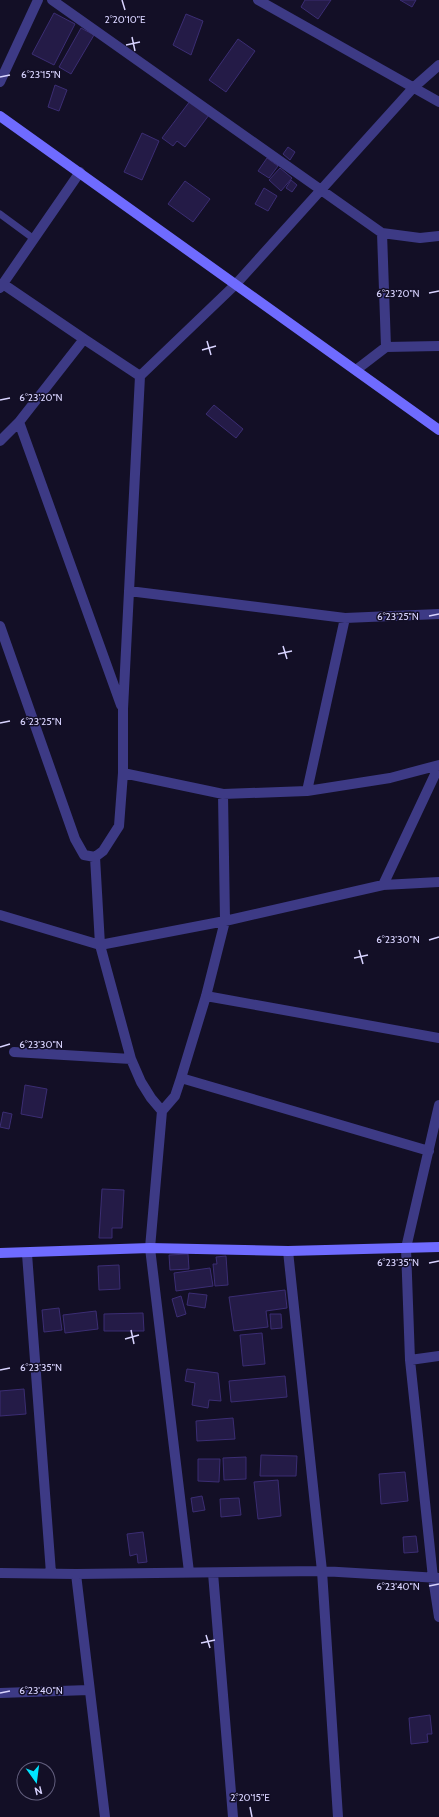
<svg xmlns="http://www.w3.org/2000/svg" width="439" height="1817" font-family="Cabin,sans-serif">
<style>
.building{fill:#241b47;stroke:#3b2d73}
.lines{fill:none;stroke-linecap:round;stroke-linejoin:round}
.service{stroke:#3d3a85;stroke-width:7}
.minor{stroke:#3d3a85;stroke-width:10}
.secondary{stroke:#6f6bff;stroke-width:10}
.ticks{fill:none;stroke:#d9d4ff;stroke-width:1.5}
.ticks-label{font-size:10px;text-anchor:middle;fill:#d9d4ff;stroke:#130f26;stroke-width:3;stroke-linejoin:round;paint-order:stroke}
</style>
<rect width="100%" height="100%" fill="#130f26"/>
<path class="building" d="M305 0H331L318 19 301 7Z
M400 0H416L412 7Z
M54 13 75 24 54 65 32 54Z
M186 14 203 21 191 55 173 45Z
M81 28 94 35 71 74 59 67Z
M238 39 255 51 226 92 209 80Z
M55 85 67 90 59 111 48 107Z
M190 101 209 115 185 147 177 141 173 146 162 138Z
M142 133 159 141 142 180 124 172Z
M288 147 295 152 290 160 283 154Z
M267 158 278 166 269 178 258 171Z
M280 168 292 178 281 191 269 180Z
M291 180 297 185 292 192 286 188Z
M185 181 210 199 193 222 168 204Z
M264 188 277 196 268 211 255 204Z
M214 405 243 429 236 438 206 414Z
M25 1085 47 1089 42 1118 21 1114Z
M3 1112 12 1114 9 1129 0 1127Z
M102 1189 124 1190 122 1228H112V1238H99Z
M188 1254 189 1269 170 1270 169 1255Z
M226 1256 228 1285 215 1286 213 1264H217L216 1257Z
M119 1265 120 1289 99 1290 98 1266Z
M210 1268 213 1286 176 1291 174 1273Z
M285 1290 287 1308 266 1311 268 1327 234 1331 229 1297Z
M189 1293 207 1295 205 1308 187 1305Z
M181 1296 186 1314 177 1317 172 1299Z
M59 1308 62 1330 44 1332 42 1310Z
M96 1311 98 1329 65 1333 63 1315Z
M143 1313 144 1331H104V1314Z
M270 1314H281L282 1328 271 1329Z
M262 1333 265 1364 243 1366 240 1335Z
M187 1369 218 1373 221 1401 209 1400 208 1408 192 1405 195 1383 185 1381Z
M285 1376 287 1397 231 1402 229 1381Z
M24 1389 26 1414 0 1416V1391Z
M233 1418 235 1439 197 1441 196 1421Z
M261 1455 297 1456 296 1476H260Z
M246 1457V1479L224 1480 223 1458Z
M198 1459H220L219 1482 198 1481Z
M405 1472 408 1501 381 1504 379 1474Z
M278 1480 281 1516 258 1519 254 1482Z
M202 1496 205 1510 193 1512 191 1498Z
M239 1498 241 1515 221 1517 220 1499Z
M143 1532 147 1562 138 1563 137 1554 130 1556 127 1534Z
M416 1536 418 1552 404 1553 403 1537Z
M430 1715 432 1734H427L428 1742 411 1744 409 1718Z"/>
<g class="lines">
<path class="service" d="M0 214 34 239"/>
<path class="minor" d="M52 0 382 233 420 238 439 236
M258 0 439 102
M0 82 38 0
M382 233 386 347
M3 284 84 339
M0 288 80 172
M356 370 386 347 439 346
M19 422 121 705
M0 441 19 422 84 339 140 376
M129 591 345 618 439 614
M0 626 75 839 84 855 95 857 103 851 119 826 123 773V709L140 376 236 284 413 88 439 65
M123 773 223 794 307 791 390 778 439 765
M307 791 345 618
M95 857 100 945 131 1059 141 1082 151 1098 162 1111 150 1248 189 1572
M383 885 439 766
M0 915 100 945 225 921 383 885 439 882
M206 996 439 1038
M14 1052 131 1059
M181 1078 429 1151
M439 1105 406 1248 410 1360 433 1578 439 1617
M162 1111 175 1096 181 1078 206 996 225 921 223 794
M288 1251 322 1571 338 1817
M27 1254 51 1573
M410 1360 439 1356
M0 1573 76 1574 322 1571 439 1578
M213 1573 233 1817
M76 1574 105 1817
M0 1693 89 1690"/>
<path class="secondary" d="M0 116 439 430
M0 1253 150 1248 288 1251 439 1247"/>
</g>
<path class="ticks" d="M122 0 125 10M132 37 135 51M126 45 140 42M0 77 10 75M429 293 439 291M207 341 211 355M202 350 216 346M0 400 10 398M429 616 439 614M283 646 287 659M278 654 292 651M0 723 10 721M429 940 439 937M359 950 363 964M354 958 368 955M0 1047 10 1044M429 1263 439 1261M131 1330 134 1344M125 1339 139 1335M0 1370 10 1368M429 1586 439 1584M206 1635 210 1648M201 1643 215 1640M0 1693 10 1691M250 1807 252 1817"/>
<g class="ticks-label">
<text x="125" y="23">2°20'10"E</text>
<text x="41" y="78">6°23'15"N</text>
<text x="398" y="297">6°23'20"N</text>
<text x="41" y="401">6°23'20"N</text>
<text x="398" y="620">6°23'25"N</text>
<text x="41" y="725">6°23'25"N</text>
<text x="398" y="943">6°23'30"N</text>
<text x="41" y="1048">6°23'30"N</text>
<text x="398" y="1266">6°23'35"N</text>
<text x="41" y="1371">6°23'35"N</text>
<text x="398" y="1590">6°23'40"N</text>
<text x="41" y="1694">6°23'40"N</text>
<text x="250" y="1801">2°20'15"E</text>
</g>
<g transform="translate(36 1781) rotate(166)"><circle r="19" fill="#130f26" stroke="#625e7d"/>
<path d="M0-3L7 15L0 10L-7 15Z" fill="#00e5ff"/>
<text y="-6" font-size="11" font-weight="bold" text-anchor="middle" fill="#d9d4ff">N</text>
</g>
</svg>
